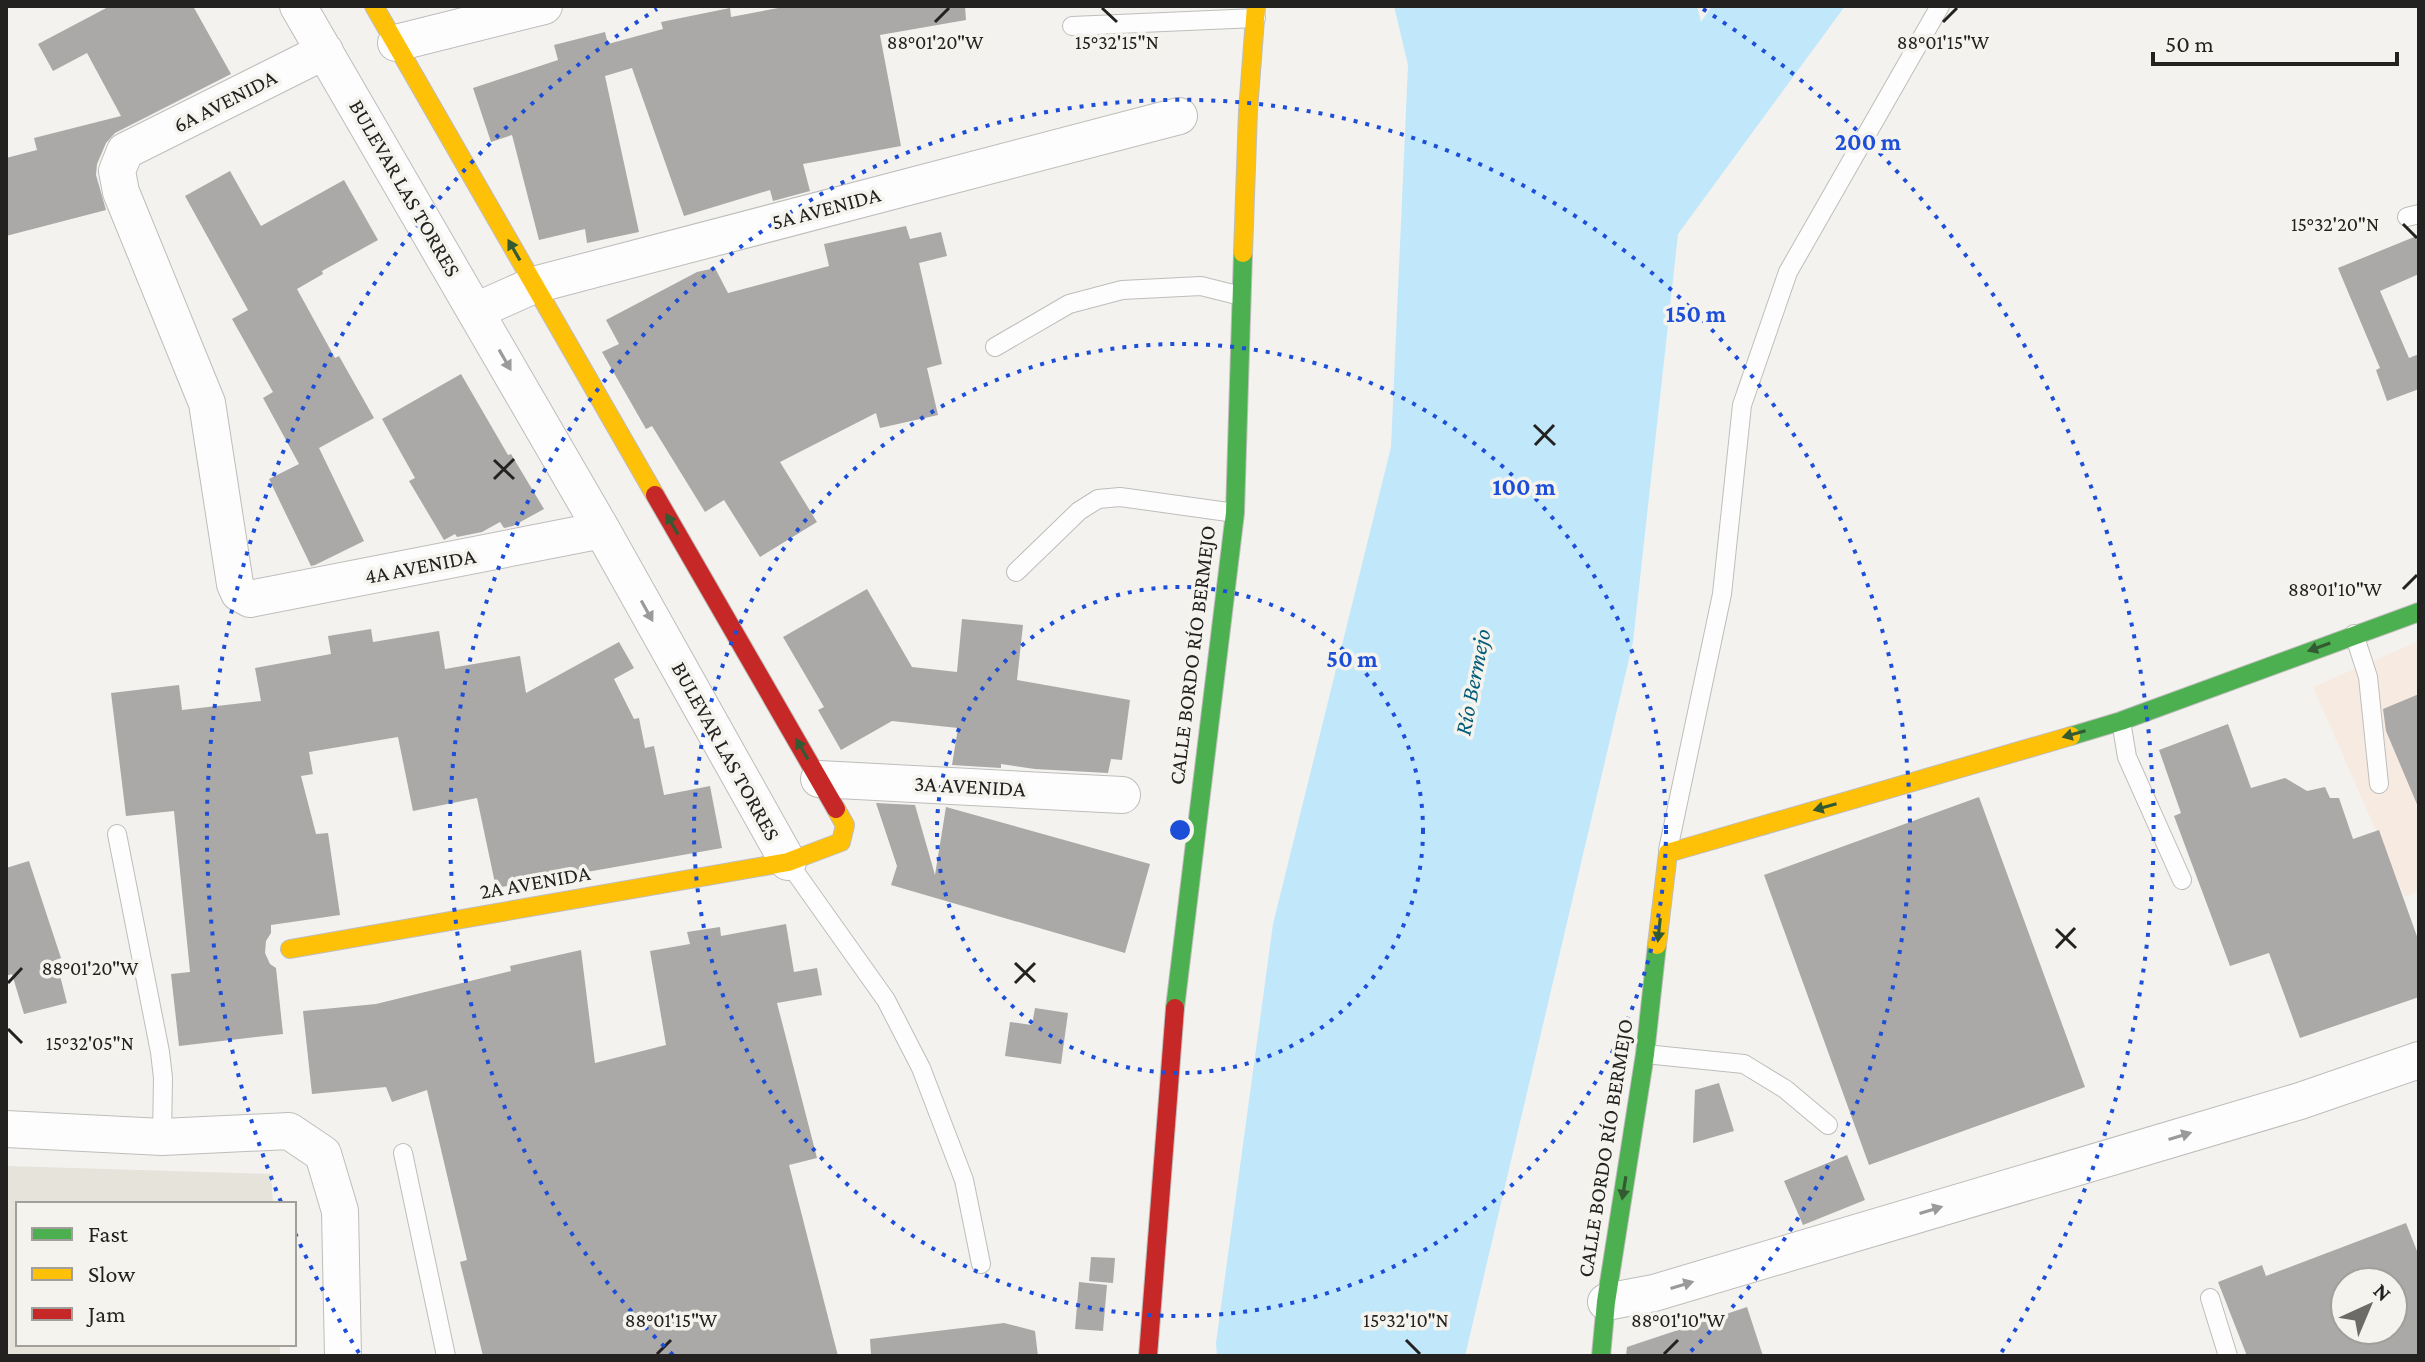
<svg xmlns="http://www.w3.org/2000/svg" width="2425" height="1362" font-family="'Crimson Pro',serif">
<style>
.built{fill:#e6e3da}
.education{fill:#f7ebe1}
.water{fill:#c1e8fa}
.building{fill:#aaa9a7;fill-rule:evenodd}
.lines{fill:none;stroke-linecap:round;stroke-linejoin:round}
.lane-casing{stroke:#bebdbb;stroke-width:20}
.street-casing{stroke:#bebdbb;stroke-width:38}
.fast-casing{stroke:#bebdbb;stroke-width:20}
.slow-casing{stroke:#bebdbb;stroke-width:20}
.jam-casing{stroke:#bebdbb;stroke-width:20}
.lane{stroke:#fdfdfd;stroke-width:18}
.street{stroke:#fdfdfd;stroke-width:36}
.fast{stroke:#4caf50;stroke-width:18}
.slow{stroke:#ffc107;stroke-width:18}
.jam{stroke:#c62828;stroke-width:18}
.oneway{fill:#335a33}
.oneway2{fill:#9b9a9a}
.ticks{fill:none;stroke:#232220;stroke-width:3}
.ring{fill:none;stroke:#1d4ed8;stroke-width:4;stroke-dasharray:4 8}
.labels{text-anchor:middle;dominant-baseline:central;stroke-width:7;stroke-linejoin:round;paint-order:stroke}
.street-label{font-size:22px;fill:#232220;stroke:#f5f3ed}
.water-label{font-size:24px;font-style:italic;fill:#025b77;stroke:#f5f3ed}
.ticks-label{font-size:20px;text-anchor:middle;fill:#232220;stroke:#f5f3ed;stroke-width:7;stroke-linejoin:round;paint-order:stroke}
.centre{fill:#1d4ed8;stroke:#f5f3ed;stroke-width:4}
.ring-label{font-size:24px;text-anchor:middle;font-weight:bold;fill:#1d4ed8;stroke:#f5f3ed;stroke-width:7;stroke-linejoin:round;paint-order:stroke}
</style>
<rect width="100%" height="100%" fill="#f3f2ef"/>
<path class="built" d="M6 1166 271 1174 273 1204H18V1344H280V1356H6Z"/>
<path class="education" d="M2419 641V891L2405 897 2313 687Z"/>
<path class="water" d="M1394 6H1697L1701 22 1712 6H1845L1678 234 1633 642 1465 1356H1217L1216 1343 1273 924 1391 447 1408 65Z"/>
<path class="building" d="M110 6H193L231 74 115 133 106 143 97 164 96 175 106 210 6 236V158L37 150 34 138 121 116 87 53 53 71 38 44Z
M789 6H965L966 20 880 35 901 146 803 164 810 191 773 201 770 190 684 216 632 68 605 76 639 232 587 243 585 229 539 240 512 135 491 142 473 88 558 60 554 45 605 32 608 44 663 29 661 22 730 8 731 17Z
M230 171 261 226 344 180 378 240 322 271 323 274 297 289 335 358 339 356 374 418 319 448 364 541 315 565 311 566 269 479 299 464 263 398 273 392 232 319 248 310 185 196Z
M906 226 910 239 941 232 947 256 919 263 942 364 927 368 938 415 880 428 876 413 780 462 817 522 760 557 724 500 705 512 652 426 646 429 602 352 619 344 606 320 697 272 715 268 728 293 829 266 824 244Z
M2419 235V274L2380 291 2409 358 2419 354V389L2387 401 2376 370 2380 368 2338 268Z
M461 374 508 455 511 454 544 509 513 526 504 528 500 522 482 532 457 537 455 534 444 540 409 481 415 478 382 419Z
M867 589 912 667 957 672 962 619 1023 625 1017 680 1130 700 1122 760 1111 759 1108 773 1035 769 1001 764V768L952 765 958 728 892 721 841 750 818 710 824 707 783 637Z
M371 629 373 642 439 631 445 669 520 656 526 693 619 642 634 668 614 679 634 719 639 718 645 748 654 746 664 795 710 786 722 848 496 888 477 798 413 811 398 737 309 752 313 774 301 776 316 834 328 833 340 915 271 925V933L266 941 265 953 270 964 276 968 283 1034 179 1046 171 974 190 972 174 811 126 816 111 693 179 685 182 710 261 701 255 668 331 654 328 636Z
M2419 694V809L2386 731 2383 709Z
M2228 724 2251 788 2285 778 2307 791 2325 787 2330 798H2339L2353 839 2379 830 2419 942V997L2300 1038 2269 953 2230 966 2174 816 2181 813 2159 750Z
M1979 797 2085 1087 1869 1165 1764 875Z
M876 803 915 805 935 875 946 807 1150 864 1125 953 891 885 897 866Z
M29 861 61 958 56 960 67 1003 24 1014 12 974 6 976V868Z
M786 924 794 972 817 968 822 995 777 1003 817 1158 789 1165 838 1356H483L460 1262 467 1260 427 1090 392 1102 386 1087 312 1094 303 1011 376 1004 511 971 510 966 581 950 595 1063 666 1045 650 951 690 944 687 932 720 927 721 936Z
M1035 1008 1068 1013 1061 1064 1005 1056 1010 1022 1032 1025Z
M1719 1083 1734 1131 1693 1143 1695 1090Z
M1847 1155 1865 1200 1803 1225 1784 1181Z
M2406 1223 2419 1256V1356H2247L2218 1282 2262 1265 2266 1276ZM2345 1282H2393V1330H2345Z
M1091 1257 1115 1258 1113 1283 1089 1281Z
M1079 1282 1107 1285 1103 1331 1075 1329Z
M1747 1307 1763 1356H1626L1627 1347Z
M1004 1323 1035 1331 1038 1356H871L870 1339Z"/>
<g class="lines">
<defs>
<path id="lane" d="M1072 26 1256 18
M2407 217 2419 214
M995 347 1069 304 1122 290 1201 286 1241 296
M1016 572 1079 511 1098 499 1120 497 1235 513
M2354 634 2368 677 2379 784
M2121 721 2127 757 2182 880
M117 834 160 1052 163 1078 162 1137
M1668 850 1722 594 1742 405 1788 272 1940 6
M788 862 886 1000 921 1068 964 1180 981 1264
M1645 1054 1744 1064 1785 1089 1828 1125
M403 1153 446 1356
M2210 1298 2228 1356"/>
<path id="street" d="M298 6 602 530 788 862
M396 43 544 6
M325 51 125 151 117 171 121 192 207 403 235 584 239 593 250 599 602 530
M476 311 534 285 1179 116
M819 779 1122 795
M6 1129 162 1137 289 1131 323 1154 340 1211 343 1356
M1606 1302 1654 1293 2300 1101 2419 1060"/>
<path id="fast" d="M2071 736 2121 721 2419 612
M1175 1008 1235 513 1243 253
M1601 1356 1606 1302 1645 1054 1657 945"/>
<path id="slow" d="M374 6 655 495
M1243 253 1248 111 1256 6
M1657 945 1668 853 2071 736
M290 949 788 862 841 842 845 825 836 809"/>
<path id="jam" d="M655 495 836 809
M1148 1356 1175 1008"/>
</defs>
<use href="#lane" class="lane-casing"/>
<use href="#street" class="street-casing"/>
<use href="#fast" class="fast-casing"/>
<use href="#slow" class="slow-casing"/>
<use href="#jam" class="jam-casing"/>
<use href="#lane" class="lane"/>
<use href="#street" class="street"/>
<use href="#fast" class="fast"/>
<use href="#slow" class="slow"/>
<use href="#jam" class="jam"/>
</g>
<defs><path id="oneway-solid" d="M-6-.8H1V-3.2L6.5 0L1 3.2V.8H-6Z" transform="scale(2)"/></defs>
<g class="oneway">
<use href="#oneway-solid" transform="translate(514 250) rotate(-120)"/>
<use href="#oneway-solid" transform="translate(672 524) rotate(-120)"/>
<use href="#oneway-solid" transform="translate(2319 647) rotate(160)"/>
<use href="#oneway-solid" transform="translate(2074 734) rotate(164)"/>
<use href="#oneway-solid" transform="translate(802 749) rotate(-120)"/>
<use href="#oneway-solid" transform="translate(1825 807) rotate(164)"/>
<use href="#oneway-solid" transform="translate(1659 930) rotate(96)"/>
<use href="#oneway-solid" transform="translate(1624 1188) rotate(99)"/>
</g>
<g class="oneway2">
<use href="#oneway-solid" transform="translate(505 360) rotate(60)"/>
<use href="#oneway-solid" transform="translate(647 611) rotate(61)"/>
<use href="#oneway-solid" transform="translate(2180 1136) rotate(-17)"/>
<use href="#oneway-solid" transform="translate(1931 1210) rotate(-17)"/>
<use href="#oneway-solid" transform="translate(1682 1285) rotate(-17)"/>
</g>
<path class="ticks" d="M1102 8 1117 22M935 22 949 8M1943 22 1957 8M2403 224 2417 238M1534 425 1555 445M1535 445 1554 425M494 460 514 479M494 479 514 459M2403 589 2417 575M2056 929 2076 948M2056 948 2075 928M1015 963 1035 982M8 983 22 968M1015 983 1035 963M8 1029 22 1043M1406 1340 1420 1354M657 1354 671 1340M1664 1354 1678 1340"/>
<g class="ring">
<circle cx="1180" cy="830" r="243"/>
<circle cx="1180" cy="830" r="486"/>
<path d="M673 1355A730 730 0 1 1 1687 1355"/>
<path d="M359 1353A973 973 0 0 1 295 1233M281 1202A973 973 0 0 1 657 9M1703 9A973 973 0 0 1 2001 1353"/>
</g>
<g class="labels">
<g class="street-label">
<text transform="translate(225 101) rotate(-27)">6A AVENIDA</text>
<text transform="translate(405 188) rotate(60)">BULEVAR LAS TORRES</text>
<text transform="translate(826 208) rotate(-15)">5A AVENIDA</text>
<text transform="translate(420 566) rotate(-11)">4A AVENIDA</text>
<text transform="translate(1192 655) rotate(-83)">CALLE BORDO RÍO BERMEJO</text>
<text transform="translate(726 751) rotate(61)">BULEVAR LAS TORRES</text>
<text transform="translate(970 786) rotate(3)">3A AVENIDA</text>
<text transform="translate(535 882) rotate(-10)">2A AVENIDA</text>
<text transform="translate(1605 1148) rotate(-81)">CALLE BORDO RÍO BERMEJO</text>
</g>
<g class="water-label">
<text transform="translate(1472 682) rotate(-79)">Río Bermejo</text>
</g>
</g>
<g class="ticks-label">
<text x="1117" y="49">15°32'15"N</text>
<text x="935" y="49">88°01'20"W</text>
<text x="1943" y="49">88°01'15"W</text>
<text x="2335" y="231">15°32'20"N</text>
<text x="2335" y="596">88°01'10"W</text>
<text x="90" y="975">88°01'20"W</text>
<text x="90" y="1050">15°32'05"N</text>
<text x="671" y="1327">88°01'15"W</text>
<text x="1678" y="1327">88°01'10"W</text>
<text x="1406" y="1327">15°32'10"N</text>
</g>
<circle cx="1180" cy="830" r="12" class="centre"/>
<g class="ring-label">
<text x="1868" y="150">200 m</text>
<text x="1696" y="322">150 m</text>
<text x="1524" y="495">100 m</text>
<text x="1352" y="667">50 m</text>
</g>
<rect width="2425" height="1362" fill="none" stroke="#232220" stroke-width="16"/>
<rect x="16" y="1202" width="280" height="144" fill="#f5f3ed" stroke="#a19f9b" stroke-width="2"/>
<rect x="32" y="1228" width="40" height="12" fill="#4caf50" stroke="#a19f9b" stroke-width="2"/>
<text x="88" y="1242" font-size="24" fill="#232220">Fast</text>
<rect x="32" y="1268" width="40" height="12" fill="#ffc107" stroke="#a19f9b" stroke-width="2"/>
<text x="88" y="1282" font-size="24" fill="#232220">Slow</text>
<rect x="32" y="1308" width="40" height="12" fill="#c62828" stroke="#a19f9b" stroke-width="2"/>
<text x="88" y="1322" font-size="24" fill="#232220">Jam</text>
<g transform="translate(2369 1306) rotate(44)"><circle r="38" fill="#f5f3ed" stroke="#a19f9b" stroke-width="2"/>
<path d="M0-6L14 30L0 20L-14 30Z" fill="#6c6b68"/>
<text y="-12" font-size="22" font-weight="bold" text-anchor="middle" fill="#232220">N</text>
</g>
<path d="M2153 52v12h244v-12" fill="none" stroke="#232220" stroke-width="4"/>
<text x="2165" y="52" font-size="24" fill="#232220" stroke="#f5f3ed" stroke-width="6" paint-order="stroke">50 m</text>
</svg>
